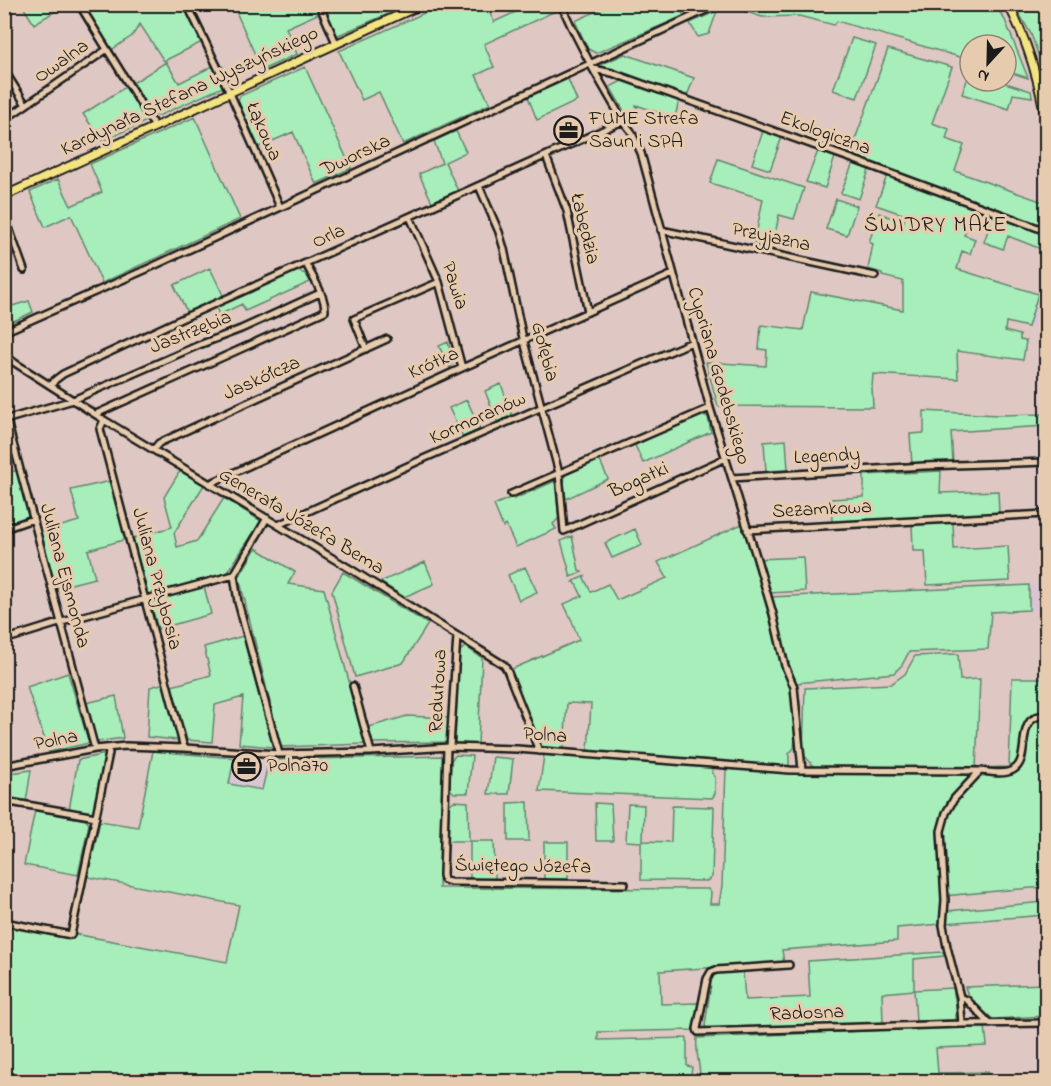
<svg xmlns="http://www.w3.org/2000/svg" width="1051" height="1086" font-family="'Indie Flower',sans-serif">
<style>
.built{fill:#dac6d2}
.green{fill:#a7eebb;stroke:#62856c;stroke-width:1.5}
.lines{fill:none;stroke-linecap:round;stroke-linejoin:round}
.minor-casing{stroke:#1c1c1c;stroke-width:10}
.major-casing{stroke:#1c1c1c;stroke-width:11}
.minor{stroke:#e7cbae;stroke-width:5}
.major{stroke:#f4e382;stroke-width:7}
.labels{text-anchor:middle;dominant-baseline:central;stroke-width:6;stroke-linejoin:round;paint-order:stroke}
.street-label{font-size:20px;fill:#1c1c1c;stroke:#e7cbae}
.poi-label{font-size:20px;fill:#1c1c1c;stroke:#e7cbae;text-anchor:start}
.quarter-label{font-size:22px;letter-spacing:1.5px;fill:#1c1c1c;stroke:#e7cbae}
</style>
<rect width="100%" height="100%" fill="#dfc8c3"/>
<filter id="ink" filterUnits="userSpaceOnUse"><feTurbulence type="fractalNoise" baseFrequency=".0167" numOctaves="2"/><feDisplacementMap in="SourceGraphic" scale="12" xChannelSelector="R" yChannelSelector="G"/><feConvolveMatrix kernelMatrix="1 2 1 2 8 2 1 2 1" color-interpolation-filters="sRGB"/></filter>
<g filter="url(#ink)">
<path class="built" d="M1038 294 1046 296V331L1028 327Z
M1029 585H1046V610H1029Z
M234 758 269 760 263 790 228 784Z"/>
<path class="green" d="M22 5H66L34 24Z
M81 5H184L202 42 164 61 140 24 132 36 113 49 112 55Z
M233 5H316L320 13 286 28 297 54 262 70Z
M322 5H409L336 36Z
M442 5H486L494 22 531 5H558L560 9 484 44 494 67 476 75 490 104 403 144 379 92 362 100 339 51Z
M610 5H678L684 16 596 53 588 49 575 21Z
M731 5H995L1005 20 1028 78 1006 71V45H970V60L837 21 834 25 799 16 762 17 728 6Z
M1014 5H1046V77L1031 34Z
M717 11 709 34 698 37 690 23Z
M852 38 876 45 857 98 833 90Z
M888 49 952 67 932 123 949 129 946 139 964 145 955 171 1046 203V230L849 156Z
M625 54 694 78 687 96 602 67V64Z
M166 62 179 83 213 66 223 87 158 116 150 113 131 84Z
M305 67 351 168 316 184 293 132 259 147 238 101 240 96Z
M970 72V81H999L1031 91 1032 97 1013 94 1009 109 962 94Z
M568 79 577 101 537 120 528 97Z
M622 81H627L679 100 675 118 636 105 638 112 627 116 610 87Z
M127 86 149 120 102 141 83 114Z
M195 117 240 219 102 283 71 215 45 227 30 192 58 179 71 206 102 192 90 164Z
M456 131 466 152 445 162 458 191 432 202 419 174 442 163 434 141Z
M763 131 782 137 770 170 752 164Z
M818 151 835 157 825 188 806 182Z
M718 159 804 188 794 219 779 215 772 249 754 245 763 199 710 183Z
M853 163 869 170 859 199 841 193Z
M887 176 973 208 964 235 975 239 970 254 962 251 957 269 1038 294 1028 327 1006 322 1005 331 1020 335V340L1026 341 1023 360 957 351 958 379 873 374 872 387 873 407 718 406 706 362 766 366 767 350 759 349 761 325 803 330 811 292 903 310V281L882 276V273L868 269 873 244 869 242 879 213 895 219V221L904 224 905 215 876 205Z
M836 199 857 206 847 235 826 229Z
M993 215 1046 235V251L1008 236 1003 249 984 242Z
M210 268 224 297 187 312 174 285Z
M297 271 306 274 310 282 245 311 242 304 219 315 216 307Z
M29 301 33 312 5 325V308Z
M448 342 453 362 450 368 439 346Z
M501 384 512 415 497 422 485 391Z
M467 400 480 429 463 437 449 408Z
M924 411 998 415 1046 414V426L951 432 953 463 912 465 910 434 924 433Z
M702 414 708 417 711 432 643 463 635 445Z
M786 440 788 470 766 471 764 442Z
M598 460 600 461 608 479 566 499 564 484 565 475Z
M17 470 29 517 5 526V474Z
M180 471 204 485 174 533 177 547 197 541 224 498 261 521 227 573 148 595 133 538 172 527 164 497Z
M941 471 940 493 998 491 999 513 832 522 831 499 864 497V475Z
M111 481 127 539 88 550 95 578 55 588 40 532 79 521 71 490Z
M555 481 559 518 553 524 556 529 516 547 506 525 503 527 494 505 512 497 514 499Z
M953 520 954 549 1008 546 1010 581 927 585 925 551H913L912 523Z
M742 524 754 560 786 677 791 689 795 738 794 748 789 754V767L754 765 735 762 588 751 591 704 567 703 564 749 541 747 510 670 579 640 572 621 564 604 582 596 575 582H572L585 576 584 578 591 592 608 584 617 600 667 578 658 562Z
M635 529 642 545 612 558 605 543Z
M572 536 579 570 582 572 570 577V573L561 541Z
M256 548 295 572 288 584 324 589 366 744 281 747 239 577Z
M803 557 805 591 769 593 759 559Z
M425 562 434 584 404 597 380 582Z
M525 567 537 592 519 600 508 575Z
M343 572 428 624 403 663 355 677 332 591Z
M1029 585V610L991 612 988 649 909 652 902 665 894 673 797 683 792 674 770 597Z
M204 586 211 614 158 629 150 600Z
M243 636 273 747 239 744 243 697 215 705 212 742 187 740 172 686 211 675 204 647Z
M466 647 482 658 478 744 455 743 459 651Z
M958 654 960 680 980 679 976 768 1009 767 1012 678H1046V894H1044L1043 887 943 896 941 924 897 928V941L782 950 784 963 660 971 661 1004 698 1003 695 1030 598 1032V1040L687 1038V1066L692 1067 690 1081H5L4 925 74 937V934L227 962 239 905 88 877 100 821 138 827 153 751 234 758 229 784 262 790 269 760 443 756 439 888 708 889 711 893 710 904H719L722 886 726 768 811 774 891 773 815 768 803 754 805 688 891 684 905 674 915 656Z
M68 673 89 743 49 752 27 687Z
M165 683 179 736 177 740 147 737 150 687Z
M116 696 123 738 95 742 86 703Z
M407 716 449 718V742L372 743 369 727Z
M106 754 94 815 69 810 78 760Z
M456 755 472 756 468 793H454L450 789 451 760Z
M544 755 712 767V773L715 777V794L712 798 539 791Z
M493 757 513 759 509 794H488Z
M31 770 26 802 5 798V774Z
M454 801 468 802 469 841H448L449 805Z
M528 802 529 841H508V803Z
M595 803 611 804 613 841H596Z
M628 804 644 805 643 841 671 842 672 806 714 807 712 877 707 881 641 880V842L626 841Z
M35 810 86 820 89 824 78 875 24 865Z
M470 841H494L495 879 470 880Z
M544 842H568V880H544Z
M1044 902 1045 915 946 923 947 911Z
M943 952 944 956 914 959V990L953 988 956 1005V1020L916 1021 914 990 882 993 883 1023 709 1030 705 1026 712 976 716 973 743 971 745 1000 810 997 808 961Z
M1046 984V1016L993 1019C981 1010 969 1001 965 987Z
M985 1026 987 1046 936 1048 938 1073 988 1072 989 1081H700C701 1067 695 1053 697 1038Z"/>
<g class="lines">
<defs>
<path id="minor" d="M79 4 155 127
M187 4 230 93 280 207
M319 4 336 43
M561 4 571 26 593 69 623 121 631 131 641 153 710 408 756 556 773 614 785 666 794 687 802 770
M594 69 612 73 852 159 1046 231
M4 70 26 105
M4 120 106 50
M546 156 567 211 588 312
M479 186 499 232 504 249 522 334 559 473 564 531 726 458
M4 214 24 270
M410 217 439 282 462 368
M661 230 875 276
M4 332 147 269 719 4
M366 349 354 319 439 282
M4 354 15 363 104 420 352 570 504 665 507 670 539 751
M51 386 55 380 63 374 183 318 623 121
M4 410 95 749
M96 414 325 311C325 295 313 278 306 264
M5 420 73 400 199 345 241 329 320 293
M104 420 100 429 184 748
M153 450 159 443 387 339
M732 478 924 466 1046 462
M209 484 462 368 673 274
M511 494 710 408
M267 518 234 575 238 602 279 754
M278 525 423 459 692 342
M4 529 33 519
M747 530 1046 514
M4 640 62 622 234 575
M353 686 371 752
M447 747 443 875 444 880 450 882 625 884
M450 747 457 636
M4 766 95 749 126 746 184 748 279 754 371 752 450 747 517 749 790 770 980 771C990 772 1004 775 1013 770 1033 759 1012 716 1046 715
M4 801 96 817
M4 922 71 935 108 758 109 753 107 748
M789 965 716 970 711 972 707 979 697 1029 698 1032 962 1024 1046 1023
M960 997 967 1000 990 1024
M962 1024 960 997 947 947 943 925 945 900 941 831 946 813 954 799 980 771"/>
<path id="major" d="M1008 4C1028 42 1039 80 1046 122
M4 196 423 4"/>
</defs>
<use href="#minor" class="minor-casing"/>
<use href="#major" class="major-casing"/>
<use href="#minor" class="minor"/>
<use href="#major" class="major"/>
</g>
</g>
<defs>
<symbol id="office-ring" viewBox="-11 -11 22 22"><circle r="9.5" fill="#e7cbae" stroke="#1c1c1c" stroke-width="1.5"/><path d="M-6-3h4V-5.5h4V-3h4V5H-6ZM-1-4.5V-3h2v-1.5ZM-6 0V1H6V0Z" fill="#1c1c1c"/></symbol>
</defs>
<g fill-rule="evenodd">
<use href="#office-ring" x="552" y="114" width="33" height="33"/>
<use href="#office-ring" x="230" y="750" width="33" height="33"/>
</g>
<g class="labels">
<g class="street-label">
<text transform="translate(62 62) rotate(-35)">Owalna</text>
<text transform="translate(190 92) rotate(-25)">Kardynała Stefana Wyszyńskiego</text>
<text transform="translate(263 132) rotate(66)">Łąkowa</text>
<text transform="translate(825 134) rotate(20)">Ekologiczna</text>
<text transform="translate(356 156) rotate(-25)">Dworska</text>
<text transform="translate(584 229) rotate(76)">Łabędzia</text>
<text transform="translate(329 237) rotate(-24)">Orla</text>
<text transform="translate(771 238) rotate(12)">Przyjazna</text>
<text transform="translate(454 286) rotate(72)">Pawia</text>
<text transform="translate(191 333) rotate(-22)">Jastrzębia</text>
<text transform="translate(544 352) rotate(75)">Gołębia</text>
<text transform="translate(434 364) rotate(-24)">Krótka</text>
<text transform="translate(718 376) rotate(74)">Cypriana Godebskiego</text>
<text transform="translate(262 379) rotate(-24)">Jaskółcza</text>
<text transform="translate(478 419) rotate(-24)">Kormoranów</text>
<text transform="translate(827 457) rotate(-3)">Legendy</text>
<text transform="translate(639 481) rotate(-24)">Bogatki</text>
<text transform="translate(822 510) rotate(-3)">Sezamkowa</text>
<text transform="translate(301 522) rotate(31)">Generała Józefa Bema</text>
<text transform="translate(64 576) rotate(75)">Juliana Ejsmonda</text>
<text transform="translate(156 579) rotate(75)">Juliana Przybosia</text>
<text transform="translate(439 691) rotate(-87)">Redutowa</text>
<text transform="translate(545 736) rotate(4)">Polna</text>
<text transform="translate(56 741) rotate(-11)">Polna</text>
<text transform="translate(523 867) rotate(1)">Świętego Józefa</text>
<text transform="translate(807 1014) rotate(-2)">Radosna</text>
</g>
<g class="poi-label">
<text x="589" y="119">FUME Strefa<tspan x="589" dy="23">Saun i SPA</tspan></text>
<text x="267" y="766">Polna70</text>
</g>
<g class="quarter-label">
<text x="936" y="226">ŚWIDRY MAŁE</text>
</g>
</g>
<rect width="1051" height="1086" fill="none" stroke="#e7cbae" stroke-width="24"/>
<rect x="12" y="12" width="1027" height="1062" fill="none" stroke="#1c1c1c" stroke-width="2" filter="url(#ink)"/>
<g transform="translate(988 63) rotate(202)"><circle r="28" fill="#e7cbae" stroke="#968574" stroke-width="1.5"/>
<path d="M0-4.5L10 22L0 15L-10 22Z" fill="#1c1c1c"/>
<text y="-9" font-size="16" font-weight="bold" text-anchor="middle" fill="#1c1c1c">N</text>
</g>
</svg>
